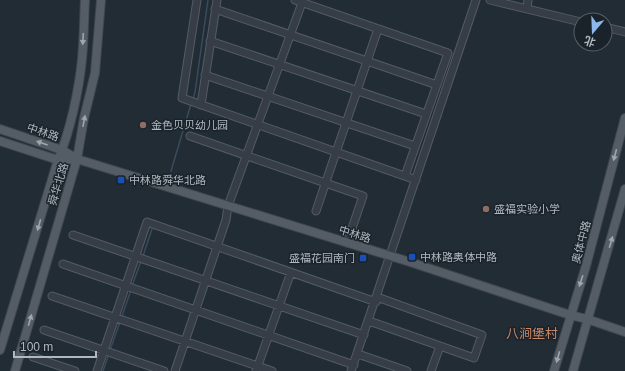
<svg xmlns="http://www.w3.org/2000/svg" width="625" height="371" font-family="Helvetica,'Noto Sans SC',sans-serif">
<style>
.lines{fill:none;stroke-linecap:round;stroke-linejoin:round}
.stream{stroke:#394b5d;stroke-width:1.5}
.minor-casing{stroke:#535b63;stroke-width:9}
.major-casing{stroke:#3f474f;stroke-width:10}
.minor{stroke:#363d46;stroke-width:7}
.major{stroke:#545d66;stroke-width:8}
.oneway{fill:#9ea6b0}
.education-dot{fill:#8d6e63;stroke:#1b232a;stroke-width:1.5}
.transit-dot{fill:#1a4fb4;stroke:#1b232a;stroke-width:1.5}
.labels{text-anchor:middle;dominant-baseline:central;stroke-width:3;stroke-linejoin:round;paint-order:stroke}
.poi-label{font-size:11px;fill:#b0b8c2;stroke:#1b232a;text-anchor:start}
.street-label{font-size:11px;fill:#b0b8c2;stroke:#1b232a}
.quarter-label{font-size:13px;fill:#c78967;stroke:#1b232a}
</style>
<rect width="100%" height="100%" fill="#222c35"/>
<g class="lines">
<path class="stream" d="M193 99 195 92 208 0
M171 171 191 104
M143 256 152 229
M132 286 141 261
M122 316 131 290
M110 350 120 322
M103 371 109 354"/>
<defs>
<path id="minor" d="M197 0 182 98 416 180
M295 0 448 53 405 176
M490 0 581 22
M215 9 437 85
M527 9 528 0
M605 27 625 32
M210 41 426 114
M205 75 415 146
M201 105 217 0
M190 136 363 196 347 243
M316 211 378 29
M73 235 364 335
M63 264 354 365
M52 296 272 371
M377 297 482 335 474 358 440 346
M369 321 440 346 431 371
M44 330 164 371
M358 354 407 371
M33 357 75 371
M97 371 147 222 376 302
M175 371 226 220 228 206 303 0
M256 371 291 272
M351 371 476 0"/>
<path id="major" d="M0 129 62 150 77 159 410 262 570 315 587 319 625 332
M0 141 58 160 77 159
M0 350 58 160C70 132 79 90 82 59 84 39 84 19 85 0
M15 371 77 159 84 118 95 73 101 0
M554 371 586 266 625 118
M573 371 625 189"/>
</defs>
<use href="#minor" class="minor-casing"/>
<use href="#major" class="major-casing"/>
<use href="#minor" class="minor"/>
<use href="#major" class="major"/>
</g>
<defs><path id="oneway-solid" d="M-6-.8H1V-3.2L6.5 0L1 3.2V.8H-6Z"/></defs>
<g class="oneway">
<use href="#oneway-solid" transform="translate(83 39) rotate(93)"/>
<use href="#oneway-solid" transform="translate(84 121) rotate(-79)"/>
<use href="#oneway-solid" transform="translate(42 143) rotate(-161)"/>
<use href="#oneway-solid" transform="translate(615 155) rotate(105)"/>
<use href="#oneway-solid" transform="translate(39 225) rotate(106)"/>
<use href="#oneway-solid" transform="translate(611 242) rotate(-74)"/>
<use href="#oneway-solid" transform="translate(581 281) rotate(108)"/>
<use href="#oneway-solid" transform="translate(30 320) rotate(-74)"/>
<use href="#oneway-solid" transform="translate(558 357) rotate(106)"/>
</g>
<g class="education-dot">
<circle cx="143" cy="125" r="4"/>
<circle cx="486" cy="209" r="4"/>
</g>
<g class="transit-dot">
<rect x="117" y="176" width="8" height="8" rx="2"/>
<rect x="408" y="253" width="8" height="8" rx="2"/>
<rect x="359" y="254" width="8" height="8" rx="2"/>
</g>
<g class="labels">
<g class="poi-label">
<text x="151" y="125">金色贝贝幼儿园</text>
<text x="129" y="180">中林路舜华北路</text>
<text x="494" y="209">盛福实验小学</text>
<text x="420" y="257">中林路奥体中路</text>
<text x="355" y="258" text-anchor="end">盛福花园南门</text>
</g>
<g class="street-label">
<text transform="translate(43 132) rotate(19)">中林路</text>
<text transform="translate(58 184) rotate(-73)">舜华北路</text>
<text transform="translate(355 234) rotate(17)">中林路</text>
<text transform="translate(581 242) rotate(-75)">奥体中路</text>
</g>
<g class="quarter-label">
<text x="532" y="333">八涧堡村</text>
</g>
</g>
<g transform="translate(593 32) rotate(199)"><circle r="19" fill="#1b232a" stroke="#575f67"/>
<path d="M0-3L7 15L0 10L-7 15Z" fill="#8cb8eb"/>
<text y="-6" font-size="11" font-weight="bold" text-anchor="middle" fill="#b0b8c2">北</text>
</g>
<path d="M14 351v6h82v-6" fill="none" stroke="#b0b8c2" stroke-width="2"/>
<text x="20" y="351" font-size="12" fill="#b0b8c2" stroke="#1b232a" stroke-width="3" paint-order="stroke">100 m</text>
</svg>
